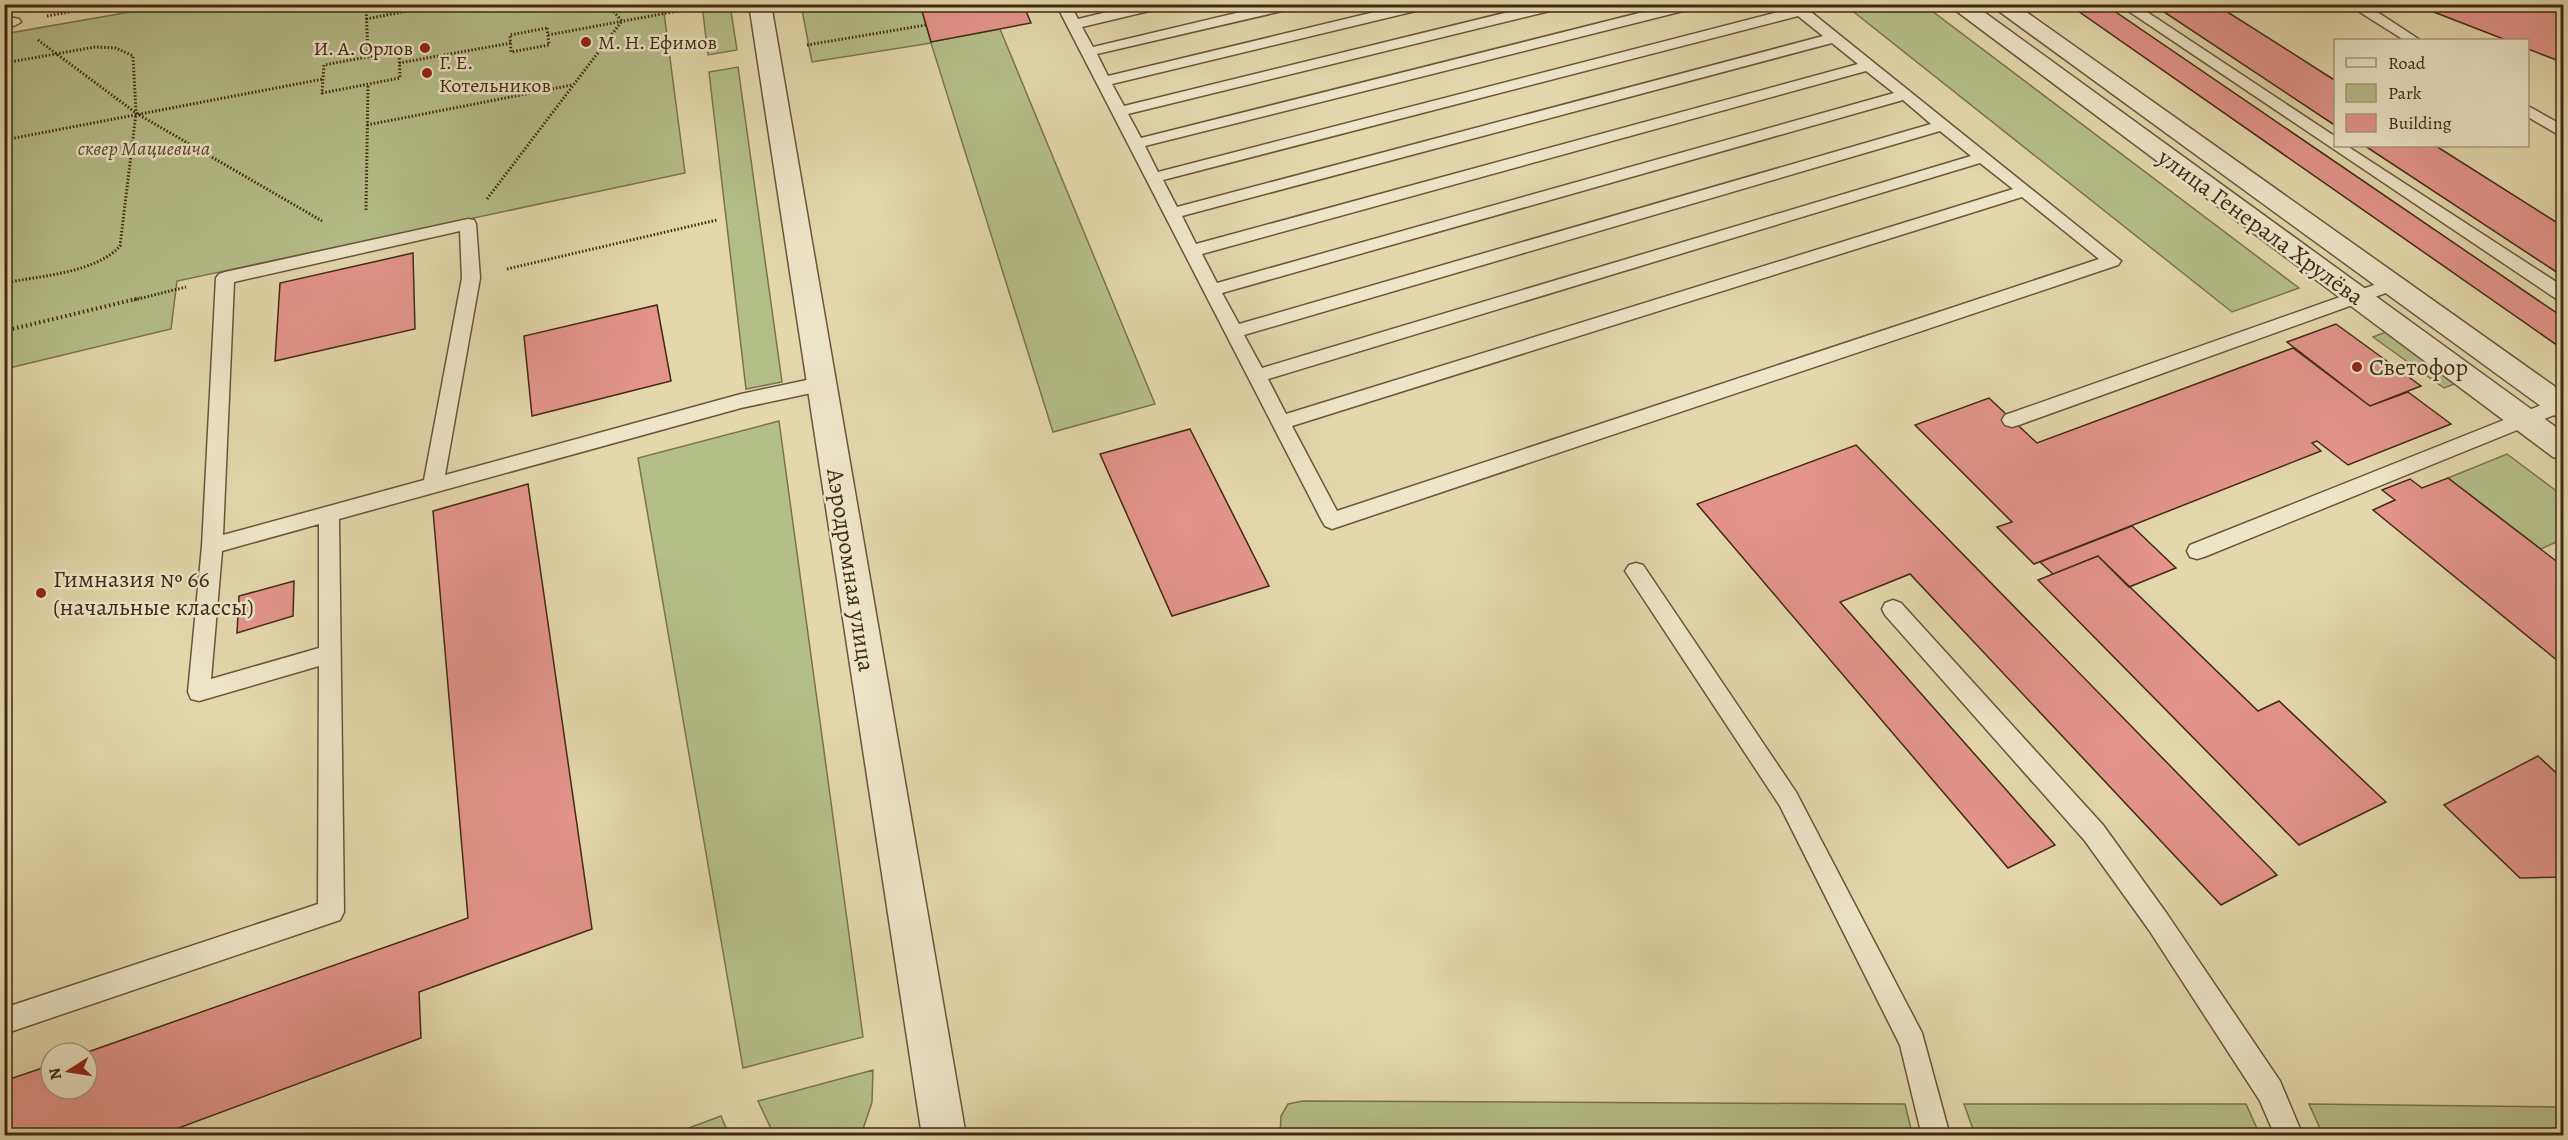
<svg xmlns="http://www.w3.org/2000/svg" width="2568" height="1140" font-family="Alegreya,serif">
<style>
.green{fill:#b4be89;stroke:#7b7350;stroke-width:1.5}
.building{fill:#e3948b;stroke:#422816;stroke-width:1.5}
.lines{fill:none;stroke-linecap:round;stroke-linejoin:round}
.lane-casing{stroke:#6a543b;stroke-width:3}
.street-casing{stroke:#6a543b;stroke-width:3}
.path-far1{stroke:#422816;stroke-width:3;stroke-dasharray:1.5 2;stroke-linecap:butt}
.path{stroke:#422816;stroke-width:4;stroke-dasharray:1.5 3;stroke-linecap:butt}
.lane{fill:#ede5c8;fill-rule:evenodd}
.street{fill:#ede5c8;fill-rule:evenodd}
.poi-dot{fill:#8f2418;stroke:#ede5c8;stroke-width:2}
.labels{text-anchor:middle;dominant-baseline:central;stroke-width:5;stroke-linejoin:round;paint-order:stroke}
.far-poi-label{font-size:20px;fill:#422816;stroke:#ede5c8;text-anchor:start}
.far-park-label{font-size:20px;font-style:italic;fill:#59462d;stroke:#ede5c8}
.street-label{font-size:24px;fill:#422816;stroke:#ede5c8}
.poi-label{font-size:24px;fill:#422816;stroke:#ede5c8;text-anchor:start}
</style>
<rect width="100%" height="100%" fill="#e3d7ab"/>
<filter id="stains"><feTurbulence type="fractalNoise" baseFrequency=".00333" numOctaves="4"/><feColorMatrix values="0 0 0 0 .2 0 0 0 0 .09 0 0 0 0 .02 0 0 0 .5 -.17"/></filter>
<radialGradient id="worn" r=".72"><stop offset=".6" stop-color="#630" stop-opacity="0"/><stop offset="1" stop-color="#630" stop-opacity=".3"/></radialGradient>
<path class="green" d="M170 5H663L685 173 177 281 171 329 5 369 4 34Z
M702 5H730L737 50 708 55Z
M801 5H920L931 42 1000 29 1155 404 1053 432 931 43 812 62Z
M1845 5H1924L2299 288 2232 312Z
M738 67 782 382 746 389 709 72Z
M2396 328 2467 379 2444 388 2373 337Z
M779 421 863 1037 743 1068 638 458Z
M2507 454 2563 496V539L2541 549 2448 478Z
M873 1070 872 1102 861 1135H774L758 1101Z
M1303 1101 1905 1104 1912 1133 1911 1136 1280 1135 1281 1116 1288 1104Z
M1964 1104H2246L2259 1133V1136L1975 1135Z
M2309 1104 2563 1107V1126L2527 1136 2323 1135Z
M721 1116 729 1135H670Z"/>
<path class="building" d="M920 4H1023L1031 23 931 42Z
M2068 4H2104L2564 318V350Z
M2152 4H2215L2336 81V126Z
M2413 4H2564V63L2528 49V40H2506Z
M2365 146H2436L2564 227V277Z
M413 253 415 329 275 361 280 283Z
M657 305 671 381 532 416 524 336Z
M2336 324 2421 386 2370 406 2287 342Z
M2293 348 2370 406 2408 392 2451 424 2348 465 2317 441 2312 443 2321 451 2034 564 1997 527 2012 522 1915 425 1989 398 2037 443Z
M1190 429 1269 586 1172 616 1100 454Z
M1856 445 2277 875 2221 905 1910 574 1840 602 2055 845 2008 868 1697 504Z
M2448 478 2564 567V666L2373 510 2395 500 2382 490 2410 479 2422 488Z
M528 484 592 929 419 992 421 1038 157 1136H4V1081L51 1065V1089H87V1053H85L468 918 433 511Z
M2132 526 2176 568 2129 587 2098 556 2053 574 2040 562Z
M2098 556 2258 711 2279 701 2386 802 2299 845 2038 580Z
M294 581 293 616 237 633 239 596Z
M2538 756 2564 780V877L2520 878 2444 805Z"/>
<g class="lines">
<defs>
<path id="lane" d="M1056 4H1070L1078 19 1140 4H1168L1166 7 1082 27 1093 47 1274 4H1302L1295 8 1097 54 1108 76 1408 4H1435L1428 8 1112 84 1124 106 1541 4H1568L1566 7 1128 114 1141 138 1675 4H1701L1699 7 1145 146 1158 172 1790 9 1785 4H1801L2121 261 2118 265 1332 529 1325 526 1322 521ZM1798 16 1823 36 1177 207 1163 180ZM1832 43 1858 64 1196 244 1182 216ZM1866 71 1894 93 1217 283 1202 254ZM1903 100 1931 124 1239 324 1222 293ZM1940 131 1971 156 1262 368 1244 335ZM1980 163 2013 189 1286 414 1268 379ZM2022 197 2099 259 1337 511 1292 426Z
M2118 4H2135L2336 137V146H2347L2564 287V302L2558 300Z
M2347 4H2365L2420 40H2404Z
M4 16 19 19 21 22 14 26 4 24Z
M2528 106 2564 126V138L2528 117Z
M468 219 474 220 476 224 480 278 445 475 741 394 821 377 828 379 830 384 828 389 821 391 741 408 339 519 344 912 340 920 4 1034V1008L318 904 319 666 199 701 191 699 188 692 202 546 216 278 219 274 225 272ZM460 231 462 278 424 480 223 535 234 282ZM319 524V648L211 679 222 551Z
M2391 279 2397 281 2400 285 2397 289 2019 425 2012 427 2005 425 2002 420 2005 415Z
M2559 398 2564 400V411L2204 557 2197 559 2190 557 2187 551 2190 545Z
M1636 563 1643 565 1796 792 1922 1033 1950 1136H1922L1900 1045 1780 806 1629 577 1625 571 1629 565Z
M1893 600 1901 603 2103 825 2167 914 2280 1081 2303 1136H2275L2260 1101 2149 930 2085 841 1885 615 1882 609 1885 603Z"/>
<path id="street" d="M749 4H771L966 1136H922Z
M1947 4H1973L2564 433V460L2553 457Z
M1989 4H2015L2564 393V418L2553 415Z"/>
</defs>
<use href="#lane" class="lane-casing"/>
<use href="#street" class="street-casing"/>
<path class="path-far1" d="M366 4 368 57
M47 16 112 4
M366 19 444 4
M547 28 549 45 511 52 510 35Z
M548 35 694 8
M38 40 136 113 322 221
M807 45 926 25
M399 51 400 78 322 93 324 65Z
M4 63 95 47 116 48 133 56 136 113 120 246C96 273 39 276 4 283
M399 63 511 43
M367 125 572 85
M4 140 323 79
M487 199 622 21 607 4
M366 210 368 84
M507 269 717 220
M134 300 186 287"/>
<path class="path" d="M4 331 140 298"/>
<use href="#lane" class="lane"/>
<use href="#street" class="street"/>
</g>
<g class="poi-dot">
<circle cx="586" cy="42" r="6"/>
<circle cx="425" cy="48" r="6"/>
<circle cx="427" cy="73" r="6"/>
<circle cx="2357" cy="367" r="6"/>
<circle cx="41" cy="593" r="6"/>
</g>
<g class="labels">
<g class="far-poi-label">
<text x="598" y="42">М. Н. Ефимов</text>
<text x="413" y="48" text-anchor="end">И. А. Орлов</text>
<text x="439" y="62">Г. Е.<tspan x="439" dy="23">Котельников</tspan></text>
</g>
<g class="far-park-label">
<text x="144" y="148">сквер Мациевича</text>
</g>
<g class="street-label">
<text transform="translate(2261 227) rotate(36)">улица Генерала Хрулёва</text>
<text transform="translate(851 570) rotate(81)">Аэродромная улица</text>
</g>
<g class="poi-label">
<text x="2369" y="367">Светофор</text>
<text x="53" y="579">Гимназия № 66<tspan x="53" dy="28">(начальные классы)</tspan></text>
</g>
</g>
<rect width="2568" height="1140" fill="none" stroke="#e3d7ab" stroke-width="24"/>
<rect x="6" y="6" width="2556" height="1128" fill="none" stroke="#422816" stroke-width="3"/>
<rect x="12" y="12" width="2544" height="1116" fill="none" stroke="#422816" stroke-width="1.5"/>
<rect x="2334" y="39" width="195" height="108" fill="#ede5c8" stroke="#a99981" stroke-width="1.5"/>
<rect x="2346" y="58" width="30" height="9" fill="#ede5c8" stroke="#a99981" stroke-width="1.5"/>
<text x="2388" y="69" font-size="18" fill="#422816">Road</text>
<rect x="2346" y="84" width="30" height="18" fill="#b4be89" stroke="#a99981" stroke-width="1.5"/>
<text x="2388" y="99" font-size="18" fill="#422816">Park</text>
<rect x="2346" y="114" width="30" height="18" fill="#e3948b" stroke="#a99981" stroke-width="1.5"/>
<text x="2388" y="129" font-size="18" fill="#422816">Building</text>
<g transform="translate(69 1071) rotate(258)"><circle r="28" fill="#ede5c8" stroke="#a99981" stroke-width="1.5"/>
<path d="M0-4.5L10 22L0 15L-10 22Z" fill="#8f2418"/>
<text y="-9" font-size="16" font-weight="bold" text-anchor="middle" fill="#422816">N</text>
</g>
<rect width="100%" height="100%" filter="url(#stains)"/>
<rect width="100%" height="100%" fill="url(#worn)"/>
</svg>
